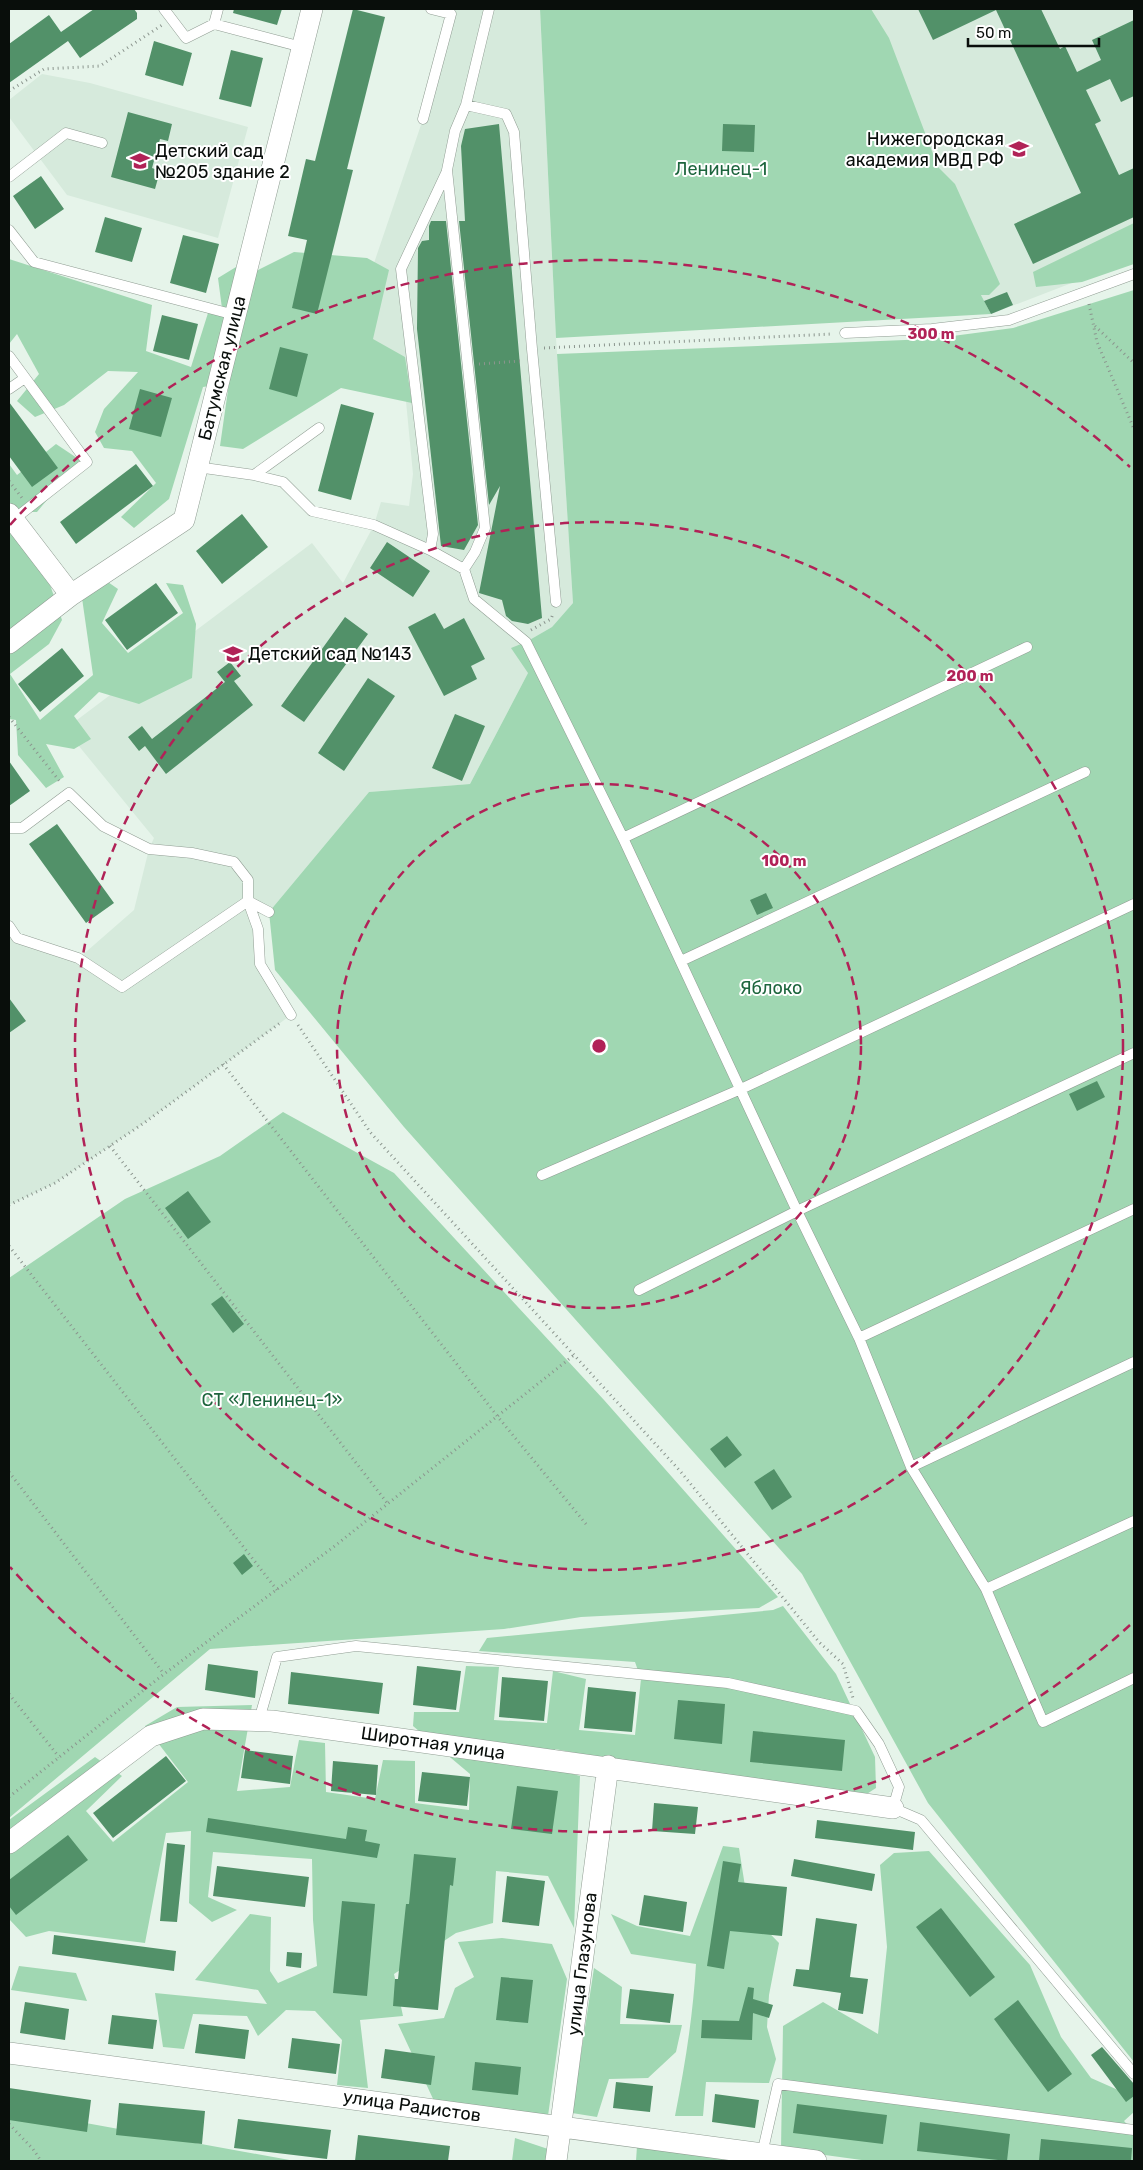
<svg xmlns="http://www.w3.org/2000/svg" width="1143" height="2170" font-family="Rubik,sans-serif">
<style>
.built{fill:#d6eadc}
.green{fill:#a0d7b2}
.building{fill:#529169}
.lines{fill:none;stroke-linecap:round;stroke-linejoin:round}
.service-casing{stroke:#909d93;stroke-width:11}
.minor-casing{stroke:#909d93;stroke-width:22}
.path{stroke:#8b958e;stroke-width:3;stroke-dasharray:1 4;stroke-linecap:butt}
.service{stroke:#fff;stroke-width:10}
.minor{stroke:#fff;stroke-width:21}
.ring{fill:none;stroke:#b12257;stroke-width:2.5;stroke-dasharray:9 6}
.labels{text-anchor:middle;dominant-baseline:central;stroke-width:4;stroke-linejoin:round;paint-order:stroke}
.poi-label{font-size:18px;fill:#090e0b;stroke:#fff;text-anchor:start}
.park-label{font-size:18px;fill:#1d653d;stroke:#fff}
.street-label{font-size:18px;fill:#090e0b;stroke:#fff}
.centre{fill:#b12257;stroke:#fff;stroke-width:2.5}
.ring-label{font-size:15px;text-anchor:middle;font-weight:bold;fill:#b12257;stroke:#fff;stroke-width:4;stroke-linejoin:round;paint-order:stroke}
</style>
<rect width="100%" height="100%" fill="#e6f4ea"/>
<path class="built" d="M443 9H540L556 338 573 603 552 627 526 642 528 673 470 784 369 792 269 912 249 901 258 951 291 1015 144 1123 55 1183 9 1205V926L17 938 79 958 134 910 149 849 154 838 65 729 312 543 343 583 374 525 381 502 409 506 413 474 405 391 362 381 374 263 423 119 451 15Z
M845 9H1134V259L991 314 847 38Z
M42 74 90 83 248 127 218 238 67 195 9 117V100Z"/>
<path class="green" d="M540 9H871L889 38 938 167 955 184 1000 284 989 295H981L991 314 556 338Z
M1134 223V264L1082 282 1036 287 1033 272Z
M294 252 367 258 389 270 373 339 405 357 412 403 341 388 243 449 220 446 229 383 203 387 169 499 134 528 121 517 156 483 132 451 104 448 95 432 104 409 138 372 108 371 64 405 35 417 17 401 39 374 17 334 9 344V259L152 305 146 351 191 367 208 313 223 316 218 278 236 267 256 271Z
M1134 290V2062L928 1803 802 1574 404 1127 275 970 269 912 369 792 470 784 528 673 511 648 526 642 552 627 573 603 557 354 930 339 1013 328Z
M56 444 80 460 37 512H9V464L17 475Z
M9 521 45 570 62 620 49 644 10 674 40 720 93 675 82 598 105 580 118 589 102 623 128 653 183 613 166 583 183 585 196 624 192 678 139 704 99 692 74 716 91 739 74 749 46 744 64 777 46 788 18 755 16 720 9 719Z
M283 1112 394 1173 604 1400 778 1597 759 1608 581 1617 504 1629 210 1649 9 1818V1278L125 1199 220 1156Z
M783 1606 836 1674 875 1757 876 1788 862 1797 607 1759 555 1749 559 1770 580 1776 574 1928 548 1876 496 1871 493 1923 456 1933 394 1974 403 2016 360 2020 368 2088 337 2085 342 2040 315 2011 286 2010 258 2036 247 2016 193 2014 184 2049 163 2047 155 1993 267 2004 258 1990 195 1980 250 1914 271 1917 270 1971 278 1983 317 1966 313 1920 312 1859 213 1852 208 1897 237 1910 212 1922 189 1903 191 1831 166 1833 145 1943 49 1931 26 1937 9 1919V1820L95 1757 122 1776 86 1811 113 1842 188 1782 145 1726 177 1707 252 1705 237 1791 290 1787 299 1740 325 1743 326 1792 375 1799 383 1760 415 1761V1803L469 1810 470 1774 413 1726 414 1712H459L466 1666 499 1667 494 1720 547 1723 553 1671 586 1679 579 1730 635 1735 641 1679 635 1662 479 1651 487 1638 773 1610Z
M723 1846 739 1848 749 1912 779 1943 769 1995 767 2027 776 2059 769 2083 706 2082 703 2116H675C685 2065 693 2016 696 1964L631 1954 611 1914 637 1926 690 1936Z
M929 1851 1030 1965 1061 2037 1091 2078 1134 2097V2112L1124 2121 1134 2132V2161H869L781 2149 783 2026 823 2002 878 2034 887 1947 880 1865 894 1853Z
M502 1938 552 1944 567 1979 548 2116 435 2103 398 2024 444 2018 455 1988 474 1977 458 1942Z
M19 1966 76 1973 87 2001 11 1990Z
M594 1968 622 1987 620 2024 682 2025 676 2052 648 2078 609 2079 597 2117 572 2113Z
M9 2109 295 2161H9Z
M515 2138 548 2149 546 2161H512Z
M637 2146 746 2161H636Z"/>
<path class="building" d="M94 9H134L137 13V19L80 58 68 41 9 83V44L49 15 61 32Z
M234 9H282L277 25 233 13Z
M353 9 385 17 347 169 353 170 317 314 292 308 307 240 288 236 306 159 315 161Z
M918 9H1041L1060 49 1065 46 1077 72 1101 60 1092 40 1134 20V96L1121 102 1110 79 1086 90 1101 121 1095 124 1119 175 1134 168V217L1033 264 1014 224 1081 193 996 10 933 40Z
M154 41 192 53 183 86 145 75Z
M231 50 263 58 251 107 219 99Z
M128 112 172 124 168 141 160 139 152 168 160 171 155 189 111 177Z
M499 124 542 618 528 624 512 621 506 616 502 600 479 593 500 486 489 505 459 221H465L461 146 465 129Z
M723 124 755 125 754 152 722 151Z
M41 176 64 209 35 229 13 196Z
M105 217 142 228 132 262 95 252Z
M431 221H446L478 525 464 550 441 546 417 329 418 248 422 241 429 240V226Z
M183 235 219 244 206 293 170 283Z
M1007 292 1013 305 991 314 984 301Z
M162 315 198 324 189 360 153 351Z
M280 347 308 354 297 397 269 389Z
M140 389 172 398 161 437 129 429Z
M9 402 58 468 32 487 9 456Z
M341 404 374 413 351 500 318 491Z
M136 464 153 486 76 544 60 522Z
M242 514 268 547 222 584 196 551Z
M387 542 430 571 413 597 370 568Z
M156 583 178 613 127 650 105 620Z
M435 613 444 629 464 618 485 659 471 666 477 679 444 696 408 627Z
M345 617 368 634 304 722 281 706Z
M62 648 84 676 40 712 18 684Z
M230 662 241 676 234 681 253 705 166 774 145 746 139 751 128 737 142 726 152 739 225 682 217 672Z
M368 678 395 696 344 771 318 753Z
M455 714 485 726 462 781 432 768Z
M9 761 30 791 9 806Z
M57 824 114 903 86 923 29 844Z
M766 893 773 908 757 915 750 900Z
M9 998 26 1021 9 1033Z
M1097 1081 1105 1097 1077 1111 1069 1094Z
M188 1191 211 1222 188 1239 165 1208Z
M222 1296 244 1324 233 1333 211 1304Z
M727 1436 742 1455 725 1468 710 1449Z
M774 1469 792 1497 772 1510 754 1482Z
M244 1554 253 1566 242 1575 233 1563Z
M208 1664 258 1671 255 1698 205 1690Z
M417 1666 461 1671 456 1710 413 1705Z
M291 1672 383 1683 379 1714 288 1704Z
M502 1677 548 1681 544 1721 499 1717Z
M588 1687 636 1692 632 1732 584 1728Z
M678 1700 725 1704 722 1744 674 1739Z
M753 1731 845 1740 842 1771 750 1762Z
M245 1750 293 1756 290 1784 241 1778Z
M166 1756 186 1781 113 1838 93 1813Z
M333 1761 378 1765 376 1795 331 1791Z
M422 1772 470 1777 467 1806 418 1801Z
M517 1786 558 1791 552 1834 511 1829Z
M654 1803 698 1807 695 1834 652 1831Z
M208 1818 346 1839 348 1827 367 1830 365 1841 380 1844 377 1858 206 1832Z
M817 1820 915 1832 913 1850 815 1838Z
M68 1835 88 1860 16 1915 9 1906V1880Z
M167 1843 185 1845 177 1922 160 1921Z
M414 1854 456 1858 453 1886 450 1885 438 2010 393 2006 395 1979H398L406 1904H409Z
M794 1859 875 1874 872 1891 791 1876Z
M723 1861 741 1864 738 1882 787 1887 782 1936 730 1931 724 1969 707 1966Z
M217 1866 309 1877 305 1907 213 1896Z
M507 1876 545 1881 539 1926 502 1922Z
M644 1895 687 1902 683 1932 639 1925Z
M342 1901 375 1904 367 1996 333 1993Z
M941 1908 995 1977 970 1997 916 1927Z
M816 1918 857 1924 850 1977 868 1979 863 2014 838 2010 841 1993 793 1986 796 1969 809 1970Z
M54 1935 176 1951 174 1971 52 1954Z
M287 1952 302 1953 301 1968 286 1966Z
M501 1977 533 1980 528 2023 496 2020Z
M748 1987 754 1988 753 1999 773 2005 769 2018 753 2013 752 2040 701 2038 702 2020 739 2021Z
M630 1989 674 1994 670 2023 626 2018Z
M1018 2000 1072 2074 1048 2092 994 2019Z
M25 2002 69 2009 65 2040 20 2033Z
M112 2015 157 2020 153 2049 108 2044Z
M199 2024 249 2030 245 2059 195 2053Z
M292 2038 340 2044 336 2074 288 2068Z
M1102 2047 1134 2084V2096L1126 2102 1091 2055Z
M385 2049 435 2056 431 2085 381 2078Z
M475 2062 521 2067 518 2095 472 2090Z
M616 2082 653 2086 650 2112 613 2108Z
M9 2088 91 2100 87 2132 9 2120Z
M715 2094 759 2100 755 2128 712 2122Z
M119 2103 205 2111 202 2144 116 2135Z
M797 2104 887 2115 883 2144 793 2133Z
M238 2119 331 2130 327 2159 234 2148Z
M920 2122 1010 2134 1007 2161 917 2151Z
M358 2135 450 2146 448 2161H355Z
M1041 2139 1132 2148 1131 2161H1039Z"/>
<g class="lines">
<defs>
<path id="service" d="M164 9 186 38 214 24
M218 9 214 24 302 47
M466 105 506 114 514 132 532 349 556 602
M423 119 451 14 431 9
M9 177 66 133 102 143
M9 230 34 262 235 315
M845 333 932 329 1009 320 1134 274
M9 356 87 462 13 520
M9 389 25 378
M197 467 254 475 283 482 312 511 374 525 430 550 464 569 474 599 526 642 623 838 797 1211 859 1338 911 1467 986 1589 1043 1722 1134 1678
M254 475 319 428
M430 550 433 534 401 269 447 171
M464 569 475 552 485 528 447 170 455 131 466 105 489 9
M9 828H22L69 793 103 826 149 849 192 853 234 862 248 880V901L258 929 260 964 291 1015
M623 838 1027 647
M248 901 269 912
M9 926 17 938 78 958 122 987 248 901
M681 961 1085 772
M542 1175 741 1089 1134 904
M639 1290 797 1211 1134 1053
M859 1338 1134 1209
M911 1467 1134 1362
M986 1589 1134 1521
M259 1720 277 1657 356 1646 728 1683 856 1711 879 1744 899 1787 893 1808 921 1820 1134 2074
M762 2154 778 2084 1134 2130"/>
<path id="minor" d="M9 514 71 595
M9 643 71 595 184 520 312 9
M9 1843 151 1736 203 1719 272 1721 893 1808
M9 2053 816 2161
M556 2161 608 1766"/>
</defs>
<use href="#service" class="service-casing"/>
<use href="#minor" class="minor-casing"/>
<path class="path" d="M9 91 44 69 100 66 162 25
M1089 304 1097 342 1134 429
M1095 326 1134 363
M544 348 832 334
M479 364 520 361
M9 481 22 498
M531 630 551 619 553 614
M9 717 61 783
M298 1025 370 1132 681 1472 819 1642 843 1664 853 1698
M223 1064 498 1417 586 1524
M110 1146 388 1504
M9 1205 55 1183 144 1123 280 1023
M9 1246 277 1590
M9 1472 164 1674
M9 1694 59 1757
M9 1797 164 1674 336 1545 574 1355
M9 2124 33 2149 41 2161"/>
<use href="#service" class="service"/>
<use href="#minor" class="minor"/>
</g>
<g class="ring">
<circle cx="599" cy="1046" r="262"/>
<circle cx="599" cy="1046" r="524"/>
<path d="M1130 1625A786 786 0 0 1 10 1567M10 525A786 786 0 0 1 1130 467"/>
</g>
<defs>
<symbol id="university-bare" viewBox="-9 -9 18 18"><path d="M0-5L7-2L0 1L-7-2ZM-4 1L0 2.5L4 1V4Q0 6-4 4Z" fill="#b12257" stroke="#fff" stroke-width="2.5" paint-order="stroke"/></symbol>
<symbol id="school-bare" viewBox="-9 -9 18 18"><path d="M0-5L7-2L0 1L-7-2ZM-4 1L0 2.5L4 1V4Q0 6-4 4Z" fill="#b12257" stroke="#fff" stroke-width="2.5" paint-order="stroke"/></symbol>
</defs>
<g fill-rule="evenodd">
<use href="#university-bare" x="1005" y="135" width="28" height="28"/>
<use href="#school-bare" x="126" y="147" width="28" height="28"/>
<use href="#school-bare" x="219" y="640" width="28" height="28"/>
</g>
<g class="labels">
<g class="poi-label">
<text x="1004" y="139" text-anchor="end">Нижегородская<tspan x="1004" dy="21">академия МВД РФ</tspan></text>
<text x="155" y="151">Детский сад<tspan x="155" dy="21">№205 здание 2</tspan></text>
<text x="248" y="654">Детский сад №143</text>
</g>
<g class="park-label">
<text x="721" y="169">Ленинец-1</text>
<text x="771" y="988">Яблоко</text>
<text x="272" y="1400">СТ «Ленинец-1»</text>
</g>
<g class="street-label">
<text transform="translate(222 368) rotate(-76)">Батумская улица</text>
<text transform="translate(433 1743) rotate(8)">Широтная улица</text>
<text transform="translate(582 1964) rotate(-83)">улица Глазунова</text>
<text transform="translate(412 2106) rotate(8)">улица Радистов</text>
</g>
</g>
<circle cx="599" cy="1046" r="8" class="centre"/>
<g class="ring-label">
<text x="931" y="339">300 m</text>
<text x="970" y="681">200 m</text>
<text x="784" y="866">100 m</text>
</g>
<rect width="1143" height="2170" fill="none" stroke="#090e0b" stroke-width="20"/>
<path d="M968 38v8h131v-8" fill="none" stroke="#090e0b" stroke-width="2.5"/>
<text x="976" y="38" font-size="15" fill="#090e0b" stroke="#ffffff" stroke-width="4" paint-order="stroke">50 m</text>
</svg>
